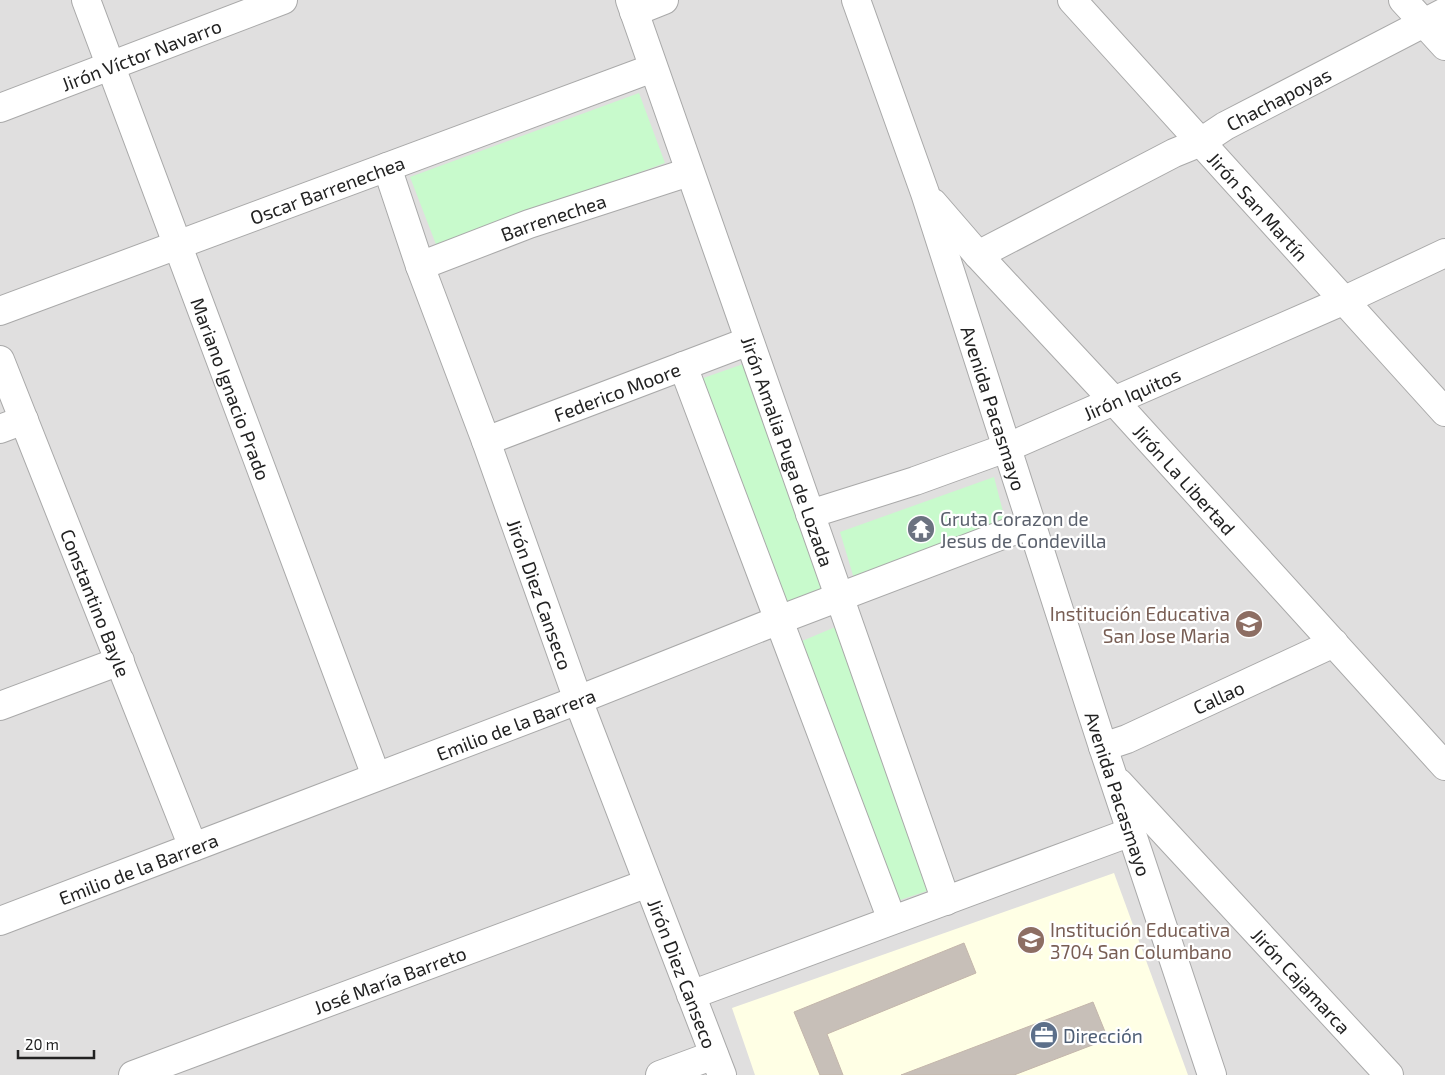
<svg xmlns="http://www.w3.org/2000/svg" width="1445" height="1075" font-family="'Exo 2',sans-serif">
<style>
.residential{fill:#e0dfdf}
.education{fill:#ffffe5}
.park{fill:#c8facc}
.building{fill:#c7bfb8;stroke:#c4b6ab}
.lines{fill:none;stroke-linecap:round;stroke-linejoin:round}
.minor-casing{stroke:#a9a9a9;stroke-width:30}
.minor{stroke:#fff;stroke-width:28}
.labels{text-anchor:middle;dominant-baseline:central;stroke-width:4.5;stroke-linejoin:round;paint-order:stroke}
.street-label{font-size:19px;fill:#222;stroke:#fff}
.worship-label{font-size:19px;fill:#5b616d;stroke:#fff;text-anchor:start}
.education-label{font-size:19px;fill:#785e54;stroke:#fff;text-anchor:end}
.service-label{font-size:19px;fill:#4e5e75;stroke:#fff;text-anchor:start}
</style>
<rect width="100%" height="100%" fill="#f2efe9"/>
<path class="residential" d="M0 0H1445V1075H0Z"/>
<path class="education" d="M1114 873 1188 1075H755L732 1008Z"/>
<path class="park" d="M639 93 665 163 437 247 410 177Z
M746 363 827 592 783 611 695 381Z
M994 477 1007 527 855 582 840 532Z
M840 625 927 891 900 900 795 644Z"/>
<path class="building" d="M964 943 976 973 827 1034 843 1075H820L794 1012Z
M1093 1002 1108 1039 1014 1075H901Z"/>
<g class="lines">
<defs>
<g id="minor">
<path id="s1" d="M86 0 376 776"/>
<path id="s2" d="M630 0 946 901"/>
<path id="s3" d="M856 0 925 193 1103 747 1212 1075"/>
<path id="s4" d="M1072 0 1445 412"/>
<path d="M1403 0 1445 46"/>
<path d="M634 12 664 0"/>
<path id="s5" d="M0 108 283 0"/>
<path id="s6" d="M387 167 420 266 486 441 578 700 722 1075"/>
<path id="s7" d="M933 203 978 255 1115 402 1445 766"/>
<path id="s8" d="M978 255 1174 153 1201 142 1225 126 1445 12"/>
<path id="s9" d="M420 266 529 224 689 172"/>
<path id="s10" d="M0 311 653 68"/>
<path id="s11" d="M0 360 193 847"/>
<path d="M683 366 892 920"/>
<path d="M0 429 24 420"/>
<path id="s12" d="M486 441 749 341"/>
<path id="s13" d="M810 514 915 481 1006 448 1345 300 1445 253"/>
<path d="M0 706 120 661"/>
<path id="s14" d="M1103 747 1127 739 1334 643"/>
<path id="s15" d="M1119 783 1389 1075"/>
<path id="s16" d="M0 921 578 700 779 620 1031 524"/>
<path d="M691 995 1131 832"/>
<path id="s17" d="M133 1075 648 883"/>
<path d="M660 1075 714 1055"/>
</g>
</defs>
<use href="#minor" class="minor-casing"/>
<use href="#minor" class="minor"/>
</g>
<defs>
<symbol id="temple-disc" viewBox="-11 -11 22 22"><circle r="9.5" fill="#6b7280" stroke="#fff"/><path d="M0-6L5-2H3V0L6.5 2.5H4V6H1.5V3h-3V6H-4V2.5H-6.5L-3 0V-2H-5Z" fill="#fff"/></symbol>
<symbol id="school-disc" viewBox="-11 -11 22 22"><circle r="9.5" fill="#8d6e63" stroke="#fff"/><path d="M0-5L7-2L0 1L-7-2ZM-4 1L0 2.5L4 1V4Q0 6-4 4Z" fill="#fff"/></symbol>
<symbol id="office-disc" viewBox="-11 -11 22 22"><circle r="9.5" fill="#5c6f8a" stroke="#fff"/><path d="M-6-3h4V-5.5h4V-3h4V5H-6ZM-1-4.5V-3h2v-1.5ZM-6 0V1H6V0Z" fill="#fff"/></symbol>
</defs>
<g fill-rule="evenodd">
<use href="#temple-disc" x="905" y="513" width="32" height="32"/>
<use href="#school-disc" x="1233" y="608" width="32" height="32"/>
<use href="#school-disc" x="1015" y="924" width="32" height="32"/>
<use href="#office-disc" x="1028" y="1019" width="32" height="32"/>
</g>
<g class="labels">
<g class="street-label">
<text stroke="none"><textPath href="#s5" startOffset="151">Jirón Víctor Navarro</textPath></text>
<text stroke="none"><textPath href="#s8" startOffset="339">Chachapoyas</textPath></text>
<text stroke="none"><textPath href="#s10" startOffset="349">Oscar Barrenechea</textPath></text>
<text stroke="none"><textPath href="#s4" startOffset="278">Jirón San Martín</textPath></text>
<text stroke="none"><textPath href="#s9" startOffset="142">Barrenechea</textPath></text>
<text stroke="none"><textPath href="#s1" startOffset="415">Mariano Ignacio Prado</textPath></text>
<text stroke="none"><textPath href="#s12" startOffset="140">Federico Moore</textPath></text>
<text stroke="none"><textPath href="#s13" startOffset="344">Jirón Iquitos</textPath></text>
<text stroke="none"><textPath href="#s3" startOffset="431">Avenida Pacasmayo</textPath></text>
<text stroke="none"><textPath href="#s2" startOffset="478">Jirón Amalia Puga de Lozada</textPath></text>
<text stroke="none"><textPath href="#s7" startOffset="374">Jirón La Libertad</textPath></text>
<text stroke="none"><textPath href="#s6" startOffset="454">Jirón Diez Canseco</textPath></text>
<text stroke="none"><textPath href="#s11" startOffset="261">Constantino Bayle</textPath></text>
<text stroke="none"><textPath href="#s14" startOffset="126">Callao</textPath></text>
<text stroke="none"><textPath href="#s16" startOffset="552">Emilio de la Barrera</textPath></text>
<text stroke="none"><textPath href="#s3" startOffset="836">Avenida Pacasmayo</textPath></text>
<text stroke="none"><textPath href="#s16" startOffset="148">Emilio de la Barrera</textPath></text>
<text stroke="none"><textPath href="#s6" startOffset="859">Jirón Diez Canseco</textPath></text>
<text stroke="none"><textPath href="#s17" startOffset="274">José María Barreto</textPath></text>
<text stroke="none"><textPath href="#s15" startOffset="269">Jirón Cajamarca</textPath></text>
</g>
<g class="worship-label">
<text x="940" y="518">Gruta Corazon de<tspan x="940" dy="22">Jesus de Condevilla</tspan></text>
</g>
<g class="education-label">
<text x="1230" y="613">Institución Educativa<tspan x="1230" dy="22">San Jose Maria</tspan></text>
<text x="1050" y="929" text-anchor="start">Institución Educativa<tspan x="1050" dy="22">3704 San Columbano</tspan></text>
</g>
<g class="service-label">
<text x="1063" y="1035">Dirección</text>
</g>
</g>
<path d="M18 1050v8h76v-8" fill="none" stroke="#222222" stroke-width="2.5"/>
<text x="25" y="1050" font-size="15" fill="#222222" stroke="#ffffff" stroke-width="4" paint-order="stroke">20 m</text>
</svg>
